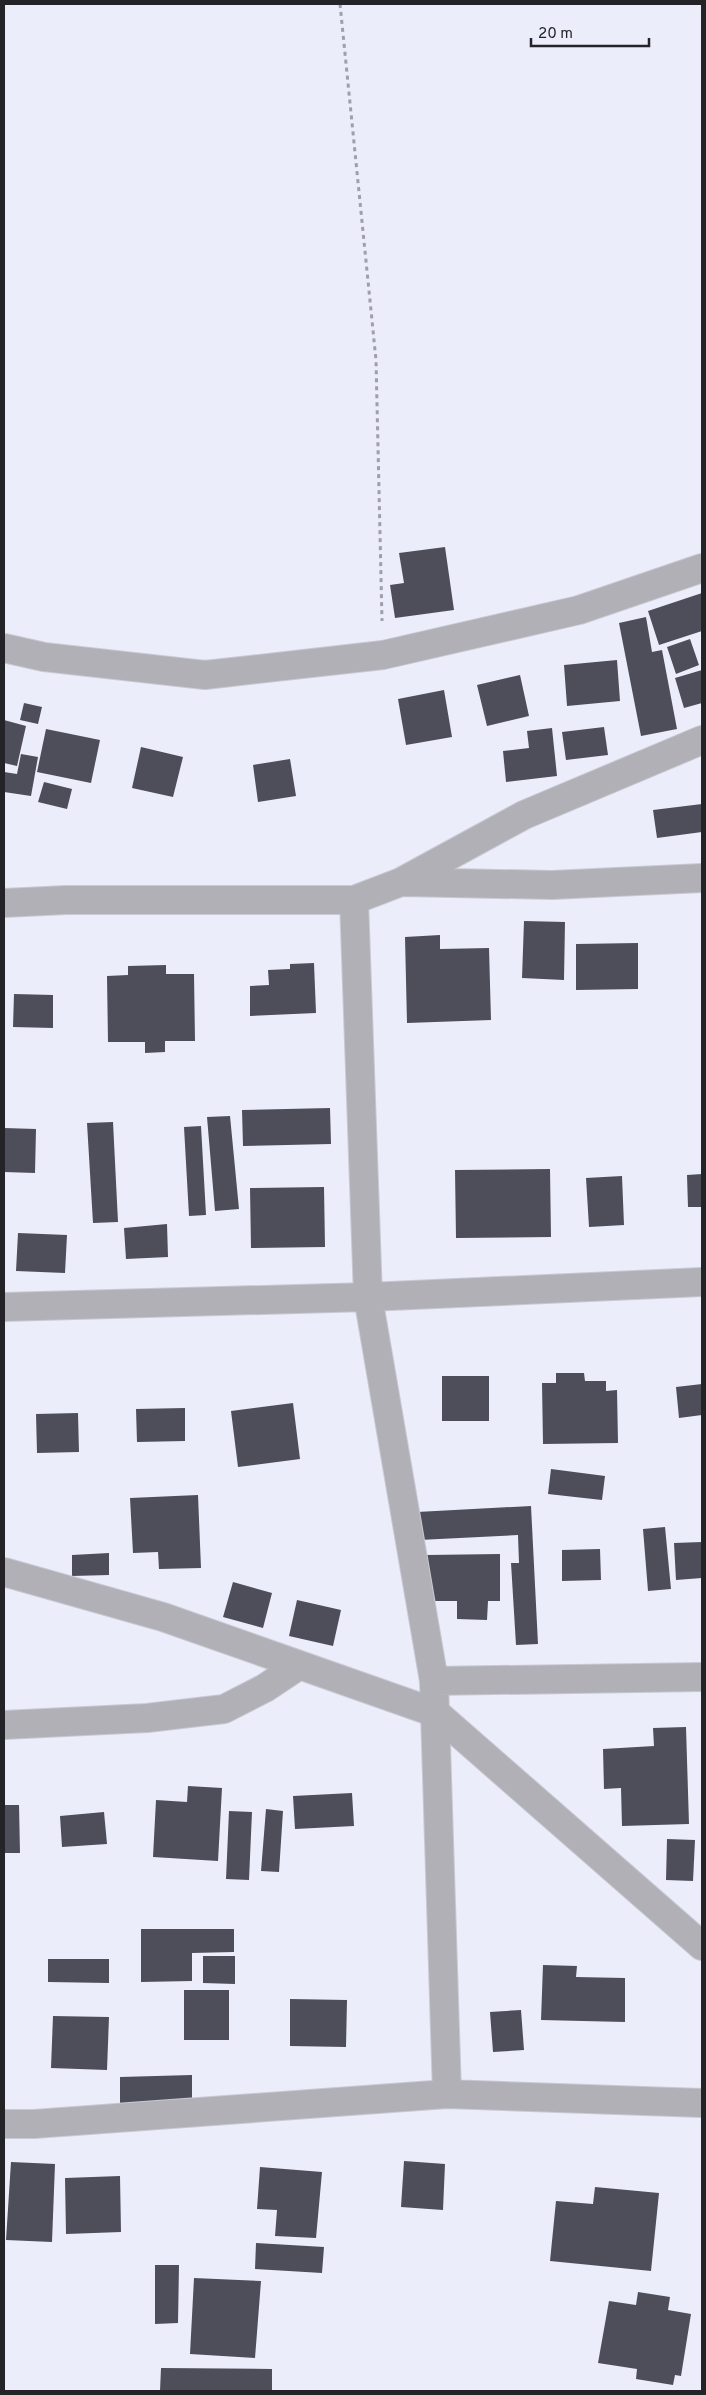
<svg xmlns="http://www.w3.org/2000/svg" width="706" height="2395" font-family="Overpass,sans-serif">
<style>
.building{fill:#4d4e59}
.lines{fill:none;stroke-linecap:round;stroke-linejoin:round}
.minor-casing{stroke:#c8c9d4;stroke-width:30}
.path{stroke:#9e9fa9;stroke-width:3;stroke-dasharray:4 4;stroke-linecap:butt}
.minor{stroke:#b0b0b6;stroke-width:28}
</style>
<rect width="100%" height="100%" fill="#ecedfa"/>
<path class="building" d="M445 547 454 610 395 618 390 585 404 583 399 553Z
M702 593V631L659 645 648 611Z
M646 617 652 652 662 650 677 729 641 736 619 623Z
M690 639 699 665 676 674 667 647Z
M617 660 620 701 567 706 564 665Z
M702 670V703L684 708 675 678Z
M520 675 529 716 487 726 477 685Z
M444 690 452 737 406 745 398 699Z
M24 703 42 707 38 724 20 720Z
M4 720 26 726 17 766 4 763Z
M604 727 608 755 566 760 562 732Z
M552 728 557 776 506 782 503 751 529 748 527 731Z
M46 729 100 740 91 783 37 772Z
M141 747 183 757 173 797 132 788Z
M21 754 38 757 31 796 4 792V772L17 774Z
M290 759 296 796 258 802 253 765Z
M44 782 72 789 67 809 38 802Z
M702 804V832L657 838 653 810Z
M524 921 565 922 564 980 522 978Z
M440 935V949L489 948 491 1020 407 1023 405 937Z
M638 943V989L576 990V944Z
M314 963 316 1013 250 1016V986L269 985 268 970 290 969V964Z
M166 965V974H194L195 1041H165V1052L145 1053V1042H108L107 976 128 975V966Z
M14 994 53 995V1028L13 1027Z
M330 1108 331 1144 243 1146 242 1110Z
M230 1116 239 1209 215 1211 207 1117Z
M113 1122 118 1222 93 1223 87 1123Z
M201 1126 206 1215 189 1216 184 1127Z
M4 1128 36 1129 35 1173 4 1172Z
M550 1169 551 1237 456 1238 455 1170Z
M702 1174V1207H688L687 1175Z
M622 1176 624 1225 589 1227 586 1178Z
M324 1187 325 1247 251 1248 250 1188Z
M167 1224 168 1257 126 1259 124 1228Z
M18 1233 67 1235 65 1273 16 1271Z
M556 1373H584L585 1381H606V1391L617 1390 618 1443 543 1444 542 1383H556Z
M442 1376H489V1421H442Z
M702 1384V1415L679 1418 676 1387Z
M293 1403 300 1459 238 1467 231 1411Z
M185 1408V1441L137 1442 136 1409Z
M78 1413 79 1452 37 1453 36 1414Z
M551 1469 605 1476 602 1500 548 1494Z
M198 1495 201 1568 159 1569 158 1552 133 1553 130 1498Z
M531 1506 538 1644 516 1645 511 1563H519L518 1535 419 1540 417 1512Z
M665 1527 671 1589 648 1591 643 1529Z
M702 1542V1578L676 1580 674 1543Z
M600 1549 601 1580 562 1581V1550Z
M109 1553V1575L72 1576V1555Z
M500 1554V1601H488L487 1620 457 1619V1601H428L427 1555Z
M233 1582 272 1593 263 1628 223 1617Z
M297 1600 341 1610 333 1646 289 1636Z
M686 1727 689 1824 622 1826 621 1788 604 1789 603 1749 654 1746 653 1728Z
M188 1786 222 1788 218 1861 153 1857 156 1800 187 1802Z
M352 1793 354 1826 295 1829 293 1796Z
M4 1805H19L20 1853H4Z
M266 1809 283 1811 279 1872 261 1871Z
M229 1811 252 1812 249 1880 226 1879Z
M104 1812 107 1844 62 1847 60 1816Z
M667 1839 695 1840 693 1881 666 1880Z
M141 1929H234V1952L192 1953V1981L141 1982Z
M203 1956H235V1984L203 1983Z
M48 1959H109V1983L48 1982Z
M543 1965 577 1966 576 1977 625 1978V2022L541 2020Z
M184 1990H229V2040H184Z
M290 1999 347 2000 346 2047 290 2046Z
M521 2010 524 2050 493 2052 490 2012Z
M53 2016 109 2017 107 2070 51 2068Z
M192 2075V2105L120 2107V2077Z
M404 2161 445 2164 443 2210 401 2207Z
M11 2162 55 2164 52 2242 6 2240Z
M260 2167 322 2172 316 2238 275 2236 277 2210 257 2209Z
M120 2176 121 2232 66 2234 65 2178Z
M595 2187 659 2193 651 2271 550 2261 556 2201 593 2204Z
M256 2243 324 2247 322 2273 255 2269Z
M155 2265H179L178 2323 155 2324Z
M194 2278 261 2281 255 2358 190 2354Z
M638 2292 670 2297 668 2310 691 2314 681 2376 675 2375 673 2385 636 2379 637 2369 598 2363 609 2301 636 2305Z
M161 2368 272 2369V2391H160Z"/>
<g class="lines">
<defs>
<path id="minor" d="M4 648 44 657 205 675 383 655 579 610 702 568
M403 882 552 885 702 878
M354 900 368 1297 434 1681 447 2094
M4 903 66 900H354L401 882 524 815 702 740
M4 1307 368 1297 702 1282
M4 1572 163 1617 436 1713 702 1946
M434 1681 702 1677
M4 1725 147 1718 224 1709 265 1688 298 1666
M4 2124H34L447 2094 702 2103"/>
</defs>
<use href="#minor" class="minor-casing"/>
<path class="path" d="M340 4 376 360 382 621"/>
<use href="#minor" class="minor"/>
</g>
<rect width="706" height="2395" fill="none" stroke="#232328" stroke-width="10"/>
<path d="M531 38v8h118v-8" fill="none" stroke="#232328" stroke-width="2.5"/>
<text x="538" y="38" font-size="15" fill="#232328" stroke="#ecedfa" stroke-width="4" paint-order="stroke">20 m</text>
</svg>
